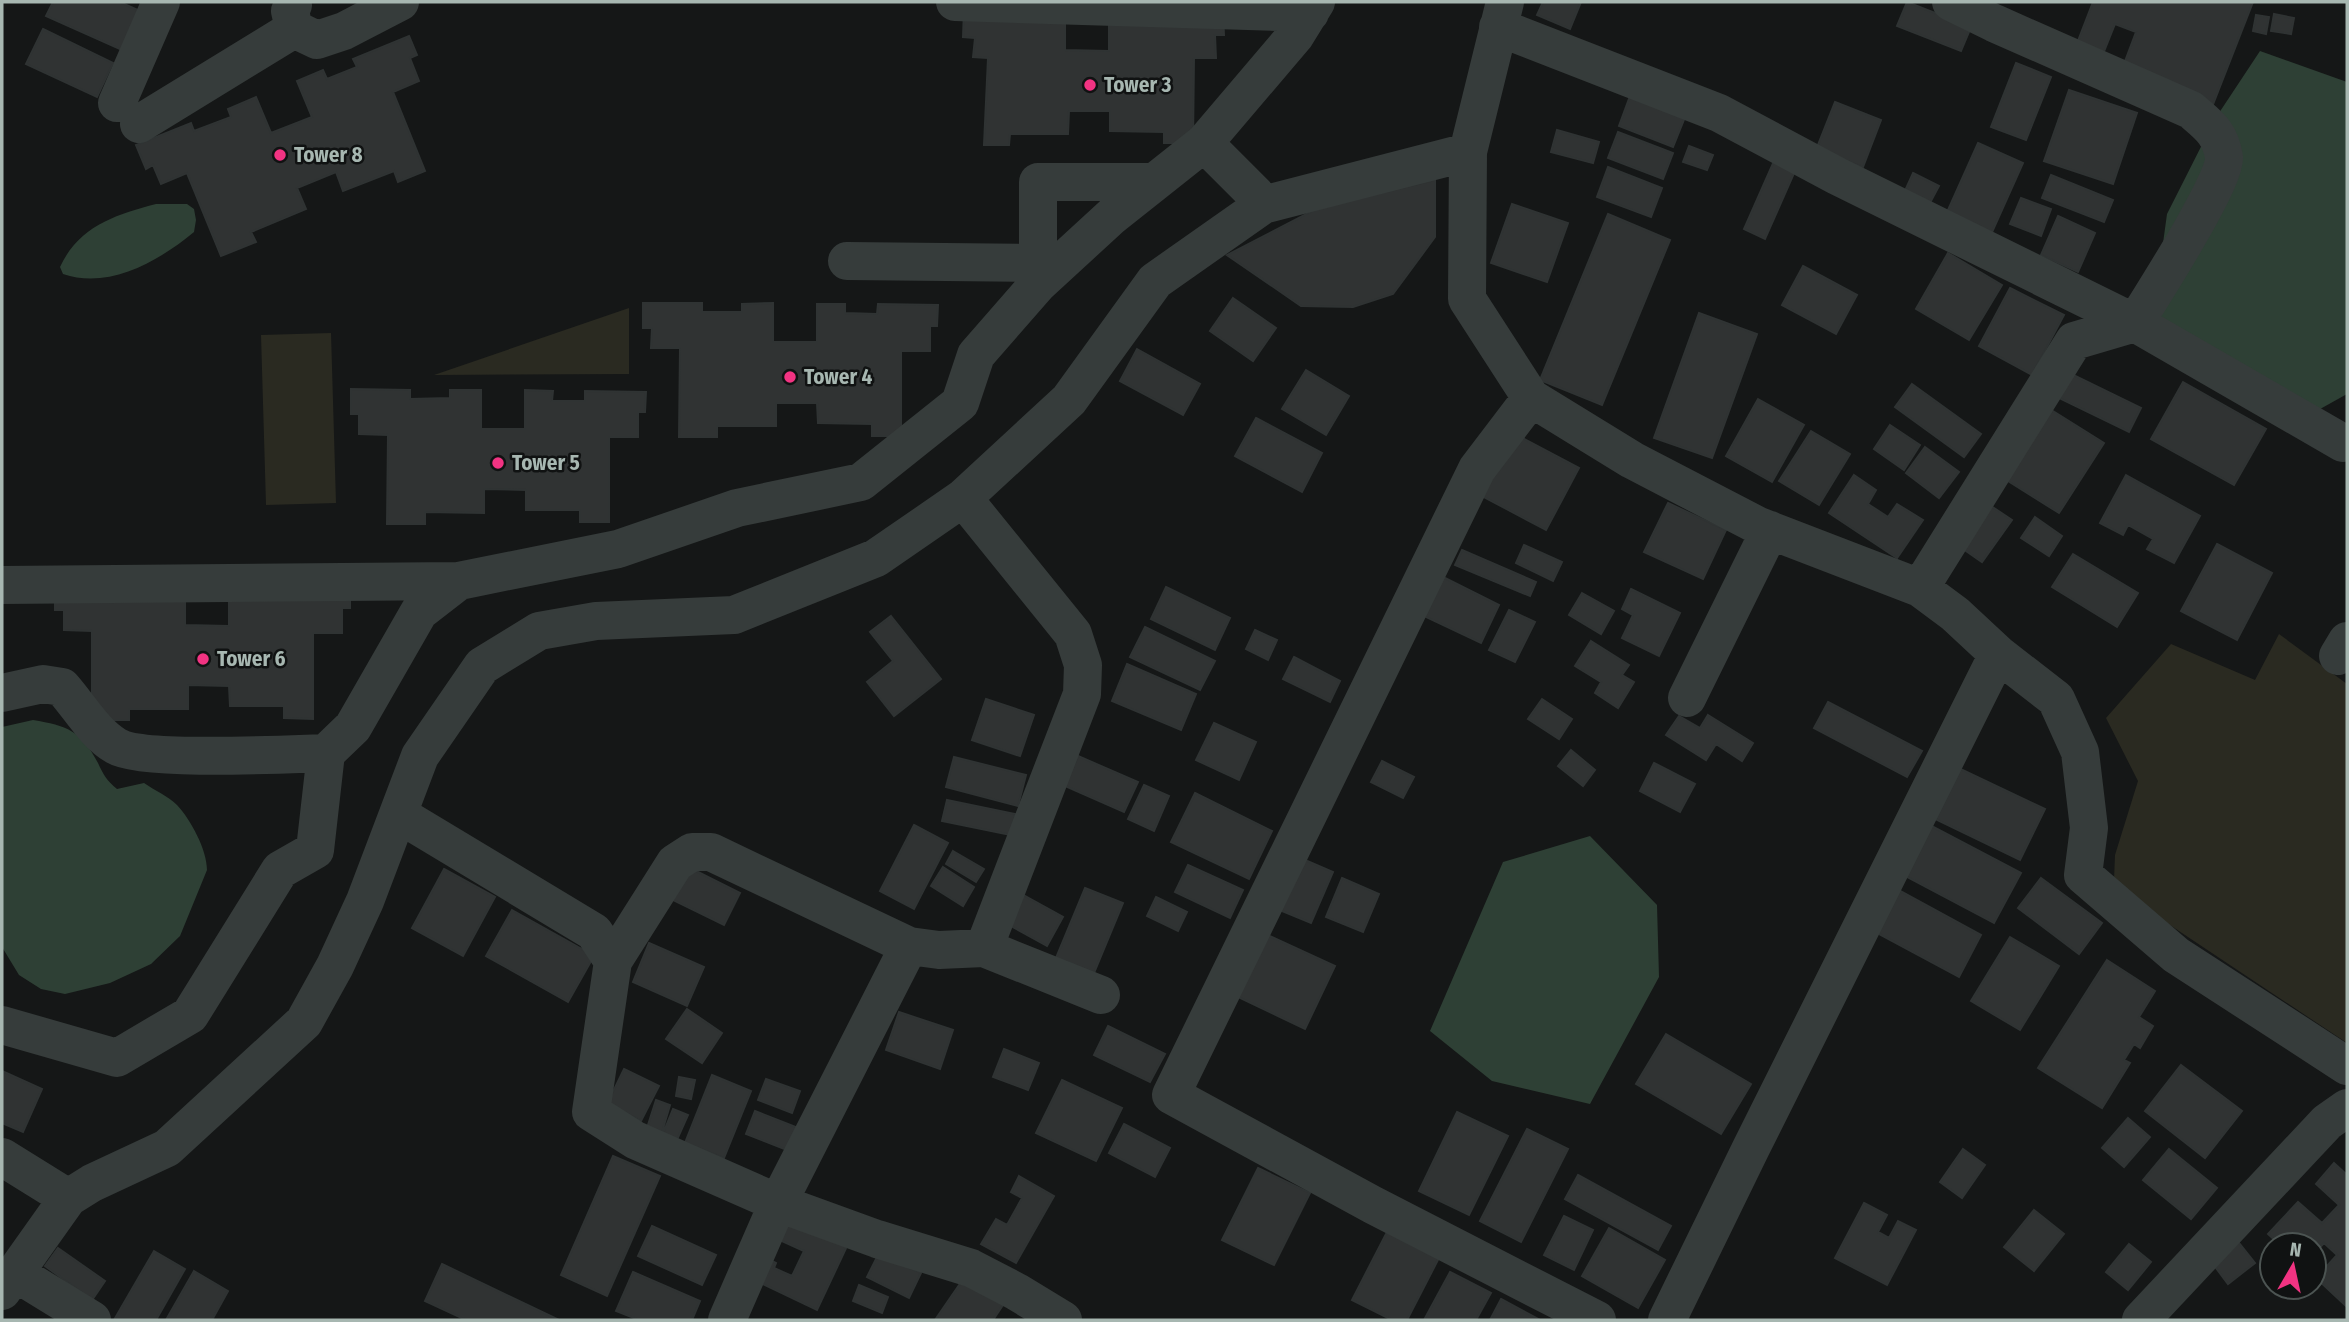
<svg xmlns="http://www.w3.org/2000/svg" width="2349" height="1322" font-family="'Fira Sans Condensed',sans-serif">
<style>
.green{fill:#2a2a21}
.water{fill:#2e4035}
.building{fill:#303333;stroke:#2f3333;stroke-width:2}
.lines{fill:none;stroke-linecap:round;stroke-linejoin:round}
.street{stroke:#363c3b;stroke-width:38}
.poi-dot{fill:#f23382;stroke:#101212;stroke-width:2.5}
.labels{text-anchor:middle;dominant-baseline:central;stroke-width:5;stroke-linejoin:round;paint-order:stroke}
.poi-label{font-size:21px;font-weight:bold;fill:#a7b7b1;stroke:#101212;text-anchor:start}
</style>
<rect width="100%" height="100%" fill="#151717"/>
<path class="green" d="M629 308V374L434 375Z
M331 333 336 503 266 505 261 335Z
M2279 634 2347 684V1043L2149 911 2114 880 2115 855 2138 781 2106 718 2171 644 2255 680Z"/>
<path class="water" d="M2260 51 2347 82V394L2304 418 2208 371 2154 309 2167 214 2215 119Z
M156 204H187L194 209 196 220 194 232C159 261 109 290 63 274L60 267C79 226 115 215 156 204Z
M33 720C67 726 81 730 98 763 103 774 107 781 117 789L144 783C154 790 168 796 177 805 191 820 207 850 207 870L180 936 151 964 110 983 65 994 41 989 19 975 2 947V727Z
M1590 836 1657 905 1659 977 1590 1104 1492 1081 1430 1031 1503 862Z"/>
<path class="building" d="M53 2H120L140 11 122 50 46 16Z
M1543 2H1581L1570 29 1537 15Z
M1907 2 1971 27 1961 51 1897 26Z
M2093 2H2253L2212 107 2121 72 2136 32 2115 24 2099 64 2073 54Z
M964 9 1065 12V50L1109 51V11L1223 13 1224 35H1215L1216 58H1194L1193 143H1164V132L1110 131V111H1069L1068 134H1010L1009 145H984L988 58 973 57 975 38 963 37Z
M2274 14 2294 18 2291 34 2271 31Z
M2256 15 2269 17 2266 34 2253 31Z
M43 29 113 63 97 97 26 64Z
M409 36 417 55 410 58 419 81 393 92 425 171 398 182 394 171 343 191 336 172 297 188 306 209 251 232 256 242 221 256 187 173 161 184 153 165 146 169 136 145 191 123 194 131 231 117 228 109 256 97 271 133 312 117 297 81 323 70 327 79 357 67 353 59Z
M2016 63 2051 77 2026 140 1991 127Z
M2069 90 2137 113 2113 184 2044 161Z
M1630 96 1685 117 1673 147 1619 126Z
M1835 102 1881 120 1863 167 1816 150Z
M1557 130 1599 142 1593 163 1551 152Z
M1618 132 1673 153 1663 179 1608 158Z
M1978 143 2023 163 1989 239 1944 219Z
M1689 146 1713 155 1707 170 1683 162Z
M1774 161 1795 171 1765 239 1744 229Z
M1608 167 1662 188 1651 217 1597 197Z
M1913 173 1939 186 1923 216 1899 204Z
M2051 175 2113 200 2104 222 2042 198Z
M1435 180V237L1393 294 1353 307 1301 306 1227 255 1320 207Z
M2021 198 2051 209 2041 236 2010 224Z
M1512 204 1568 223 1547 282 1491 263Z
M1608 214 1670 240 1602 405 1540 380Z
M2058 216 2095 233 2078 272 2041 255Z
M1948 253 2002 285 1969 340 1916 309Z
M1803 266 1857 295 1836 334 1782 305Z
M2010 288 2064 315 2032 375 1979 346Z
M1233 298 1276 328 1253 361 1210 331Z
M643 303H702V312H742V304L773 303V342H817V304H845V313L877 314 878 304 938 305 937 326H930V351H901V436H872V424L818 423 817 403H776V426H717V437H679L680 348H651L652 328H643Z
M1699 313 1757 334 1712 458 1654 438Z
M1137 349 1200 384 1183 415 1120 381Z
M1306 370 1349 396 1326 435 1282 409Z
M2063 370 2141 408 2129 432 2051 394Z
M2183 382 2266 429 2234 485 2151 439Z
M1912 384 1981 434 1964 457 1895 407Z
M351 389 410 390V399L450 398V390H481V429H525V390L553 391 552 401H585V391L646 392 645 412H638V437H609V522H580V510H526V490L484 489V513L425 512V524H387L388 435 359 434V414H351Z
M1758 399 1804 425 1772 482 1726 456Z
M2045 406 2104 443 2059 513 2000 476Z
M1256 418 1322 453 1302 492 1235 456Z
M1890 425 1920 445 1904 470 1874 449Z
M1811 431 1850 454 1819 505 1779 481Z
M1515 434 1579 468 1546 530 1482 496Z
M1925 447 1959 472 1939 498 1906 473Z
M1854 475 1876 490 1868 504 1888 517 1897 504 1923 520 1897 558 1829 513Z
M2126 475 2200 516 2174 563 2147 549 2153 539 2128 525 2123 535 2100 523Z
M1985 502 2012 520 1982 562 1956 544Z
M1668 503 1726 530 1703 579 1644 552Z
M2035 517 2062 536 2049 556 2021 538Z
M2217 544 2272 573 2237 640 2181 611Z
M1524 545 1562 562 1553 581 1516 563Z
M1462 550 1536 582 1530 596 1455 565Z
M2073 554 2138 593 2117 627 2052 587Z
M1441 576 1499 605 1481 643 1422 615Z
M55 585 185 586V625L229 626V587L350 588V608H342V633H313V719L284 718V706H230L229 686 188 685V709H129V720H92V631L64 630V610H55Z
M1166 587 1230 618 1215 650 1151 619Z
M1631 589 1680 613 1659 656 1622 638 1633 615 1622 609Z
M1582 593 1614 611 1601 634 1569 615Z
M1509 610 1535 622 1515 662 1489 650Z
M891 616 941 679 894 716 867 682 893 661 870 632Z
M1145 627 1215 661 1200 690 1130 657Z
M1255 630 1277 640 1268 660 1246 649Z
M1591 641 1629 665 1622 675 1634 682 1618 708 1595 693 1601 682 1575 666Z
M1294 657 1340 681 1330 702 1283 679Z
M1127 664 1196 694 1181 730 1112 701Z
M986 699 1034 715 1020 756 972 740Z
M1542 699 1572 719 1559 739 1528 719Z
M1828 702 1922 751 1907 777 1814 728Z
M1708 715 1753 743 1742 761 1716 744 1706 760 1666 735 1679 716 1700 728Z
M1214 723 1256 742 1239 780 1196 760Z
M1571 750 1595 770 1583 786 1558 766Z
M1078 756 1138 782 1124 812 1065 786Z
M954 757 1026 775 1018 806 946 787Z
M1382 761 1414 777 1403 798 1371 782Z
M1654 763 1695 784 1680 812 1640 791Z
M1952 765 2045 809 2020 860 1927 815Z
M1144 785 1169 796 1154 831 1128 819Z
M1195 793 1272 831 1249 879 1171 842Z
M947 800 1015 814 1011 835 942 821Z
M1922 821 2021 873 1994 923 1896 871Z
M914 825 948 843 914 909 880 891Z
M953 851 984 869 976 882 946 864Z
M1298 857 1333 872 1311 923 1277 909Z
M682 864 740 893 724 925 665 896Z
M1188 865 1243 890 1230 918 1175 892Z
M943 867 974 887 963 906 931 886Z
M444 869 495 897 463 956 412 928Z
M1342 878 1379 894 1363 932 1326 917Z
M2041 878 2102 923 2079 954 2018 908Z
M1891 886 1981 935 1959 977 1868 928Z
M1085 888 1123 903 1094 973 1056 958Z
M1018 892 1063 917 1047 946 1002 921Z
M1156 897 1187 912 1178 931 1147 916Z
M512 910 594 956 568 1002 486 956Z
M1263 933 1335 966 1305 1029 1234 995Z
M2010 937 2059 966 2020 1030 1971 1001Z
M649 943 704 967 687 1006 633 982Z
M2107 960 2155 991 2139 1017 2153 1026 2140 1048 2134 1044 2124 1060 2130 1063 2102 1108 2038 1068Z
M687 1009 722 1033 702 1063 666 1039Z
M899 1012 953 1030 940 1069 886 1050Z
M1108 1026 1165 1054 1150 1082 1094 1055Z
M1666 1034 1751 1084 1721 1134 1636 1084Z
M1004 1049 1039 1063 1028 1090 993 1077Z
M2181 1065 2242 1111 2205 1158 2145 1111Z
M624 1069 659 1086 641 1121 607 1104Z
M2 1071 42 1089 23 1132 2 1123Z
M712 1075 751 1091 724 1158 685 1143Z
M679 1077 695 1080 691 1099 676 1096Z
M766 1079 800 1091 792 1113 758 1100Z
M1062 1080 1122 1108 1096 1161 1036 1133Z
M656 1100 670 1105 662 1132 647 1128Z
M673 1109 688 1115 676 1142 662 1136Z
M755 1111 801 1129 792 1152 746 1134Z
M1457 1112 1508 1136 1469 1215 1419 1191Z
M2128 1118 2150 1137 2124 1167 2102 1148Z
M1124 1124 1170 1148 1155 1177 1109 1153Z
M1527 1129 1568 1149 1521 1242 1480 1221Z
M1963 1149 1985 1165 1962 1198 1940 1182Z
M2169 1149 2217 1188 2191 1219 2143 1180Z
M613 1156 660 1176 607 1296 561 1275Z
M2334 1163 2347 1175V1307L2316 1278 2337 1255 2324 1243 2314 1254V1245H2280L2268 1234 2298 1202 2322 1223 2339 1205 2316 1184Z
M1258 1168 1310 1193 1274 1265 1222 1240Z
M1578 1175 1671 1226 1658 1250 1565 1199Z
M1019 1176 1054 1196 1016 1263 981 1244 996 1219 1007 1225 1022 1198 1011 1192Z
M1864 1203 1887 1215 1878 1232 1889 1238 1898 1221 1916 1230 1887 1285 1835 1258Z
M2034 1210 2064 1234 2034 1271 2004 1247Z
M781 1212 848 1244 817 1310 750 1278 760 1255 776 1263 774 1268 792 1276 804 1251 782 1241Z
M1564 1216 1593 1230 1574 1270 1544 1255Z
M652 1226 716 1255 702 1285 638 1256Z
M1609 1228 1665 1260 1638 1308 1582 1276Z
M1388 1230 1440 1256 1407 1320H1392L1352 1300Z
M2236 1239 2255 1263 2228 1284 2210 1260Z
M2129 1244 2151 1262 2128 1290 2106 1272Z
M58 1248 105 1281 92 1300 45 1266Z
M154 1251 185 1269 156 1320H114Z
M879 1253 921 1273 909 1298 867 1277Z
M442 1264 559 1320H466L425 1301Z
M194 1271 228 1291 212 1320H166Z
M633 1272 700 1301 692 1320H639L616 1311Z
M1450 1272 1491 1293 1476 1320H1424Z
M964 1278 1003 1305 993 1320H935Z
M859 1285 888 1297 882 1313 853 1301Z
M1501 1299 1540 1320H1490Z"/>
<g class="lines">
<path class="street" d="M955 2 1310 13
M1505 2 1468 152 1467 299 1531 398 1632 460 1759 526 1920 588 1955 614 1998 654 2056 699 2080 752 2089 828 2083 875 2176 955 2347 1066
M1951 2 1994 23 2191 110C2208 125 2220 132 2224 157 2227 179 2151 297 2135 323L2343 443
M293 5 290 11 294 29 317 40 344 31 400 2
M1498 27 1719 113 1837 176 2135 323 2074 341 1920 588
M117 103 161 2
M139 124 294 29
M1263 205 1255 194 1204 143 1295 36 1316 2
M847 261 1039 263
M1038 284V182H1154
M1531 398 1477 469 1171 1095 1373 1205 1597 1320
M963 498 1073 634 1083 665 1082 694 984 948
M2 585 459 581 618 549 737 508 861 482 960 403 976 355 1038 284 1112 216 1204 143
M2338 656 2347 641
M2 693 43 684 62 687C79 706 94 733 116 746 142 762 289 754 326 753L353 727 419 612 459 581
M1687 698 1770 530
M398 814 594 932 613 961 591 1112 635 1140 778 1203 727 1320
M909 946 778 1203 877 1239 971 1268 1017 1292 1063 1320
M613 961 675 863 692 852H711L909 946 939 950 984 948 1101 995
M2 1025 117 1058 190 1015 280 870 315 850 326 753
M2 1157 68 1198
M14 1272 92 1320
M2 1291 68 1198 92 1183 167 1148 304 1022 335 966 365 901 420 756 482 666 539 631 596 621 734 615 876 558 963 498 1069 400 1155 281 1263 205 1468 152
M1667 1320 1751 1148 1998 654
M2141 1320 2327 1122 2347 1108"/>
</g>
<g class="poi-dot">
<circle cx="1090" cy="85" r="7"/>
<circle cx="280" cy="155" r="7"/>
<circle cx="790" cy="377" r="7"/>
<circle cx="498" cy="463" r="7"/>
<circle cx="203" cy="659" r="7"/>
</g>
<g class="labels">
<g class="poi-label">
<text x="1104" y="85">Tower 3</text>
<text x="294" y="155">Tower 8</text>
<text x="804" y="377">Tower 4</text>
<text x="512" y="463">Tower 5</text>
<text x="217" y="659">Tower 6</text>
</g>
</g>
<rect width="2349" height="1322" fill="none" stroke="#a7b7b1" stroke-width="7"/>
<g transform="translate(2293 1266) rotate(9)"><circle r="33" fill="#101212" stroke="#4c5452" stroke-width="2"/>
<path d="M0-5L12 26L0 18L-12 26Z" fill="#f23382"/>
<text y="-10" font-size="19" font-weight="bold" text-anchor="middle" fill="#a7b7b1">N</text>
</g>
</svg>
